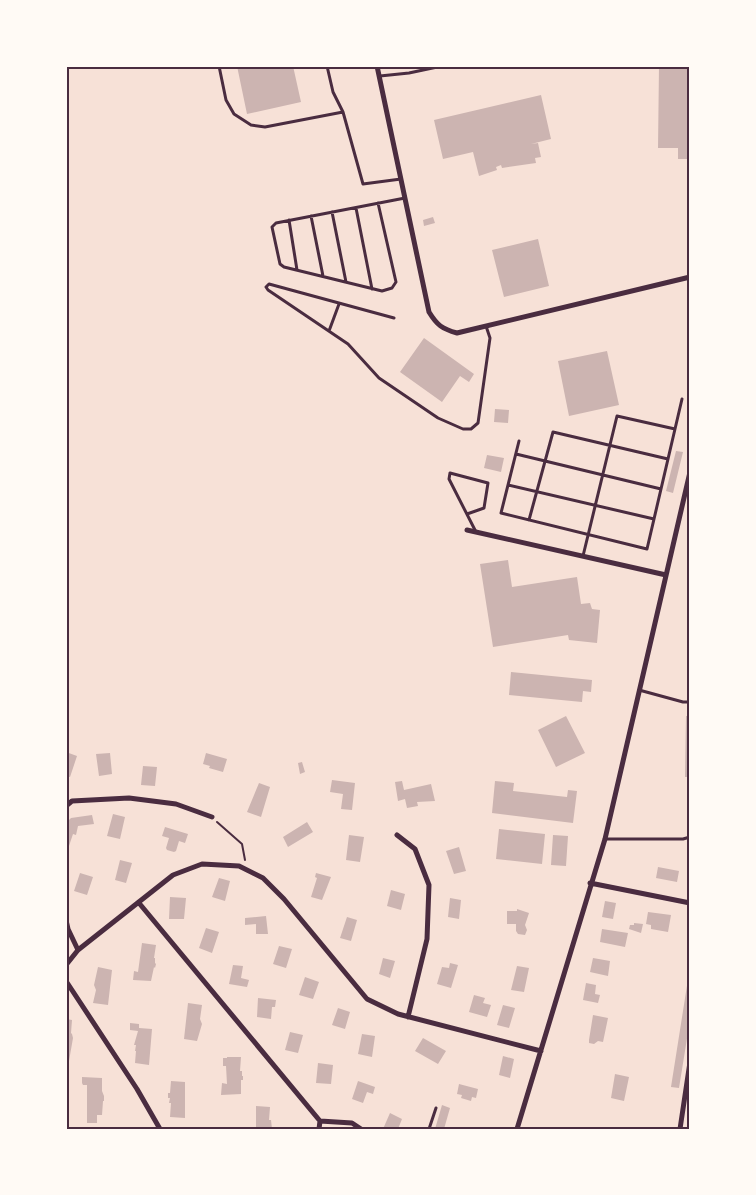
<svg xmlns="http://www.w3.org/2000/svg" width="756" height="1195" font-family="'Nunito Sans',sans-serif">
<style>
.building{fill:#ccb4b1}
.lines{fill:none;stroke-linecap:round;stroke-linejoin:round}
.path{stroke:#4a2c40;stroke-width:2}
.service{stroke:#4a2c40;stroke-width:3}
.minor{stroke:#4a2c40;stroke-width:5}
.neatline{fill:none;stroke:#4a2c40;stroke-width:2}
</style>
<rect width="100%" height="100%" fill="#f7e1d7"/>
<path class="building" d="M237 66H293L301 102 247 114Z
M659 66H690V171H687L688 159H678V148H658Z
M541 95 551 139 531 144 538 143 541 157 535 158 536 163 502 168 501 165 496 167 497 170 479 176 473 152 443 159 434 120Z
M433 217 435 223 424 226 423 220Z
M538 239 549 286 504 297 492 250Z
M424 338 474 374 469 382 460 376 442 402 400 372Z
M607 351 619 405 569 416 558 361Z
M495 409 509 410 508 423 494 422Z
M676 451 683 452 673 493 666 491Z
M487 455 504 458 501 472 484 468Z
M508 560 512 587 577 577 581 604 590 603 592 609 600 610 597 643 569 640 568 635 493 647 480 564Z
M511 672 592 680 591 692 583 691 582 702 509 695Z
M566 716 585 753 556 767 538 730Z
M686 716H690V777H685Z
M66 752 77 756 70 777 66 776Z
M110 753 112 774 99 776 96 754Z
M206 753 227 759 223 772 209 768 210 766 203 764Z
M302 762 305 772 300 774 298 763Z
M143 766 157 767 155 786 141 785Z
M332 780 355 783 352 810 341 809 343 794 330 792Z
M402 781 404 790 431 784 435 801 417 802 418 806 407 808 405 799 398 801 395 782Z
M495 781 514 783 513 791 567 797 568 790 577 791 573 823 492 813Z
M259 783 270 787 261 817 247 812Z
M113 814 125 817 120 839 107 836Z
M92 815 94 824 78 826 76 835 73 834 68 849 66 848V829L69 820 71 818Z
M307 822 313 832 288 847 283 837Z
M165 827 188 834 185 843 179 841 176 851 174 852 167 850 166 848 169 838 162 836Z
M499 829 545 834 542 864 496 859Z
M349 835 364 837 360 862 346 860Z
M553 835 568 836 566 866 551 865Z
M459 847 466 871 454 874 446 851Z
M120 860 132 863 126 883 115 880Z
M658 867 679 871 677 882 656 878Z
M80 873 93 877 87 895 74 891Z
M316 873 331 877 322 900 311 897 317 878 315 877Z
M219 878 230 881 225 901 212 897Z
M391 890 405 894 401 910 387 906Z
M170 897 186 898 184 919H169Z
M450 898 461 900 459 919 448 917Z
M605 901 616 903 613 919 602 917Z
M517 909 529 913 525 925 527 930 525 935 518 934 516 931V924H507V911H517Z
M648 912 671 915 668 932 651 929V925L646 924Z
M266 916 268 934H256V924L245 925V918Z
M347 917 357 920 351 941 340 938Z
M634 923 643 924 641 933 629 929 630 925H634Z
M206 928 219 932 212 953 199 948Z
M602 929 628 933 625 947 600 942Z
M142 943 156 945 154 958H155V963L156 964 155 968 154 967 151 981 133 980 134 971 138 972Z
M279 946 292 949 286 968 273 964Z
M383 958 395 961 390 978 379 974Z
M593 958 610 961 608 976 590 972Z
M450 963 458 965 451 988 437 984 442 967 449 968Z
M233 965 243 966 241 978 249 980 247 987 229 984Z
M517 966 529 968 524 992 511 990Z
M98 967 112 970 108 1005 93 1003 96 990 94 985Z
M689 973 690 1020 679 1088 671 1087Z
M305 977 319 982 313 999 299 995Z
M586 983 596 985 595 994 600 995 598 1003 583 1000Z
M474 995 485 998 483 1003 491 1005 487 1017 469 1012Z
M258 998 276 1000 275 1007H272L271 1019 257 1017Z
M188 1003 202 1005 200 1019 202 1024 197 1041 184 1039Z
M503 1005 515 1008 509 1028 497 1025Z
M338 1008 350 1012 345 1029 332 1025Z
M593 1015 608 1018 603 1042 598 1041 594 1044 589 1043V1040Z
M66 1019 72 1020 71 1033 72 1034 73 1038 69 1061 66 1060Z
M130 1023 139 1024V1028L152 1029 149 1065 135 1063 136 1051H135L136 1045H134L138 1031 130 1030Z
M290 1032 303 1035 298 1053 285 1050Z
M362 1034 375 1036 372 1057 358 1054Z
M423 1038 446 1051 438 1064 415 1051Z
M503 1056 514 1059 510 1078 499 1075Z
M227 1057H241L240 1071H242V1076H243V1080H241V1094L221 1095 222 1083 227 1084 226 1066H223V1058H227Z
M318 1063 333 1065 331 1084 316 1083Z
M615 1074 629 1077 624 1101 611 1098Z
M82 1077 102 1078V1091L104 1096V1101H103L102 1115H97V1123H87V1085H83L82 1083Z
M171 1081 185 1082V1118L170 1117 171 1103H169L170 1098H168V1093H170Z
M358 1081 375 1087 373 1094 367 1092 363 1103 352 1099Z
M459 1084 478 1089 476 1098 472 1097 471 1101 461 1098 462 1095 457 1094Z
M442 1105 450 1108 444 1129H435Z
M256 1106 270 1107 269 1120H271L272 1129H256Z
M390 1113 402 1119 398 1129H383Z"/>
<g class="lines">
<path class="path" d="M217 822 242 844 245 860"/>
<path class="service" d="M219 66 226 100 234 114 251 125 265 127 343 112 363 184 401 179
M327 66 333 92 343 112
M380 76 409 73 442 66
M378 203 396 282 392 288 382 291 284 267 280 264 272 227 276 223 405 198
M356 208 372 289
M332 212 346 282
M311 216 323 276
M289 220 297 270
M394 318 269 284 266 287 268 290 348 344 379 378 438 418 463 429H471L478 423 490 338 486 326
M329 331 339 304
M675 429 682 399
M519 441 501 513 647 549 675 429 617 416 583 556
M516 454 661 489
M508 485 654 519
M467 514 484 508 488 483 450 473 449 479 476 532
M529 520 553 432 668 459
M639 690 683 702H690
M606 839H683L690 837
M429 1129 436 1108"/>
<path class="minor" d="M377 66 429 312C437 325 442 329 457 333L690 277
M467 530 666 575
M66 806 72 801 129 798 176 804 212 817
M397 835 415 849 429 885 427 939 408 1017
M590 883 690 903
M139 903 320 1121
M66 920 68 929 78 950
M66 965 78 950 173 875 202 864 239 866 263 878 284 899 367 999 398 1014 541 1051
M66 981 137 1089 160 1129
M320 1121 352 1123 361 1129
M319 1129 320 1121
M517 1129 605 839 690 472
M680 1129 690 1062"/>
</g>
<rect width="756" height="1195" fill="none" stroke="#fffaf5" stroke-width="135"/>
<rect x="68" y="68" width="620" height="1060" class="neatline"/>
</svg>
